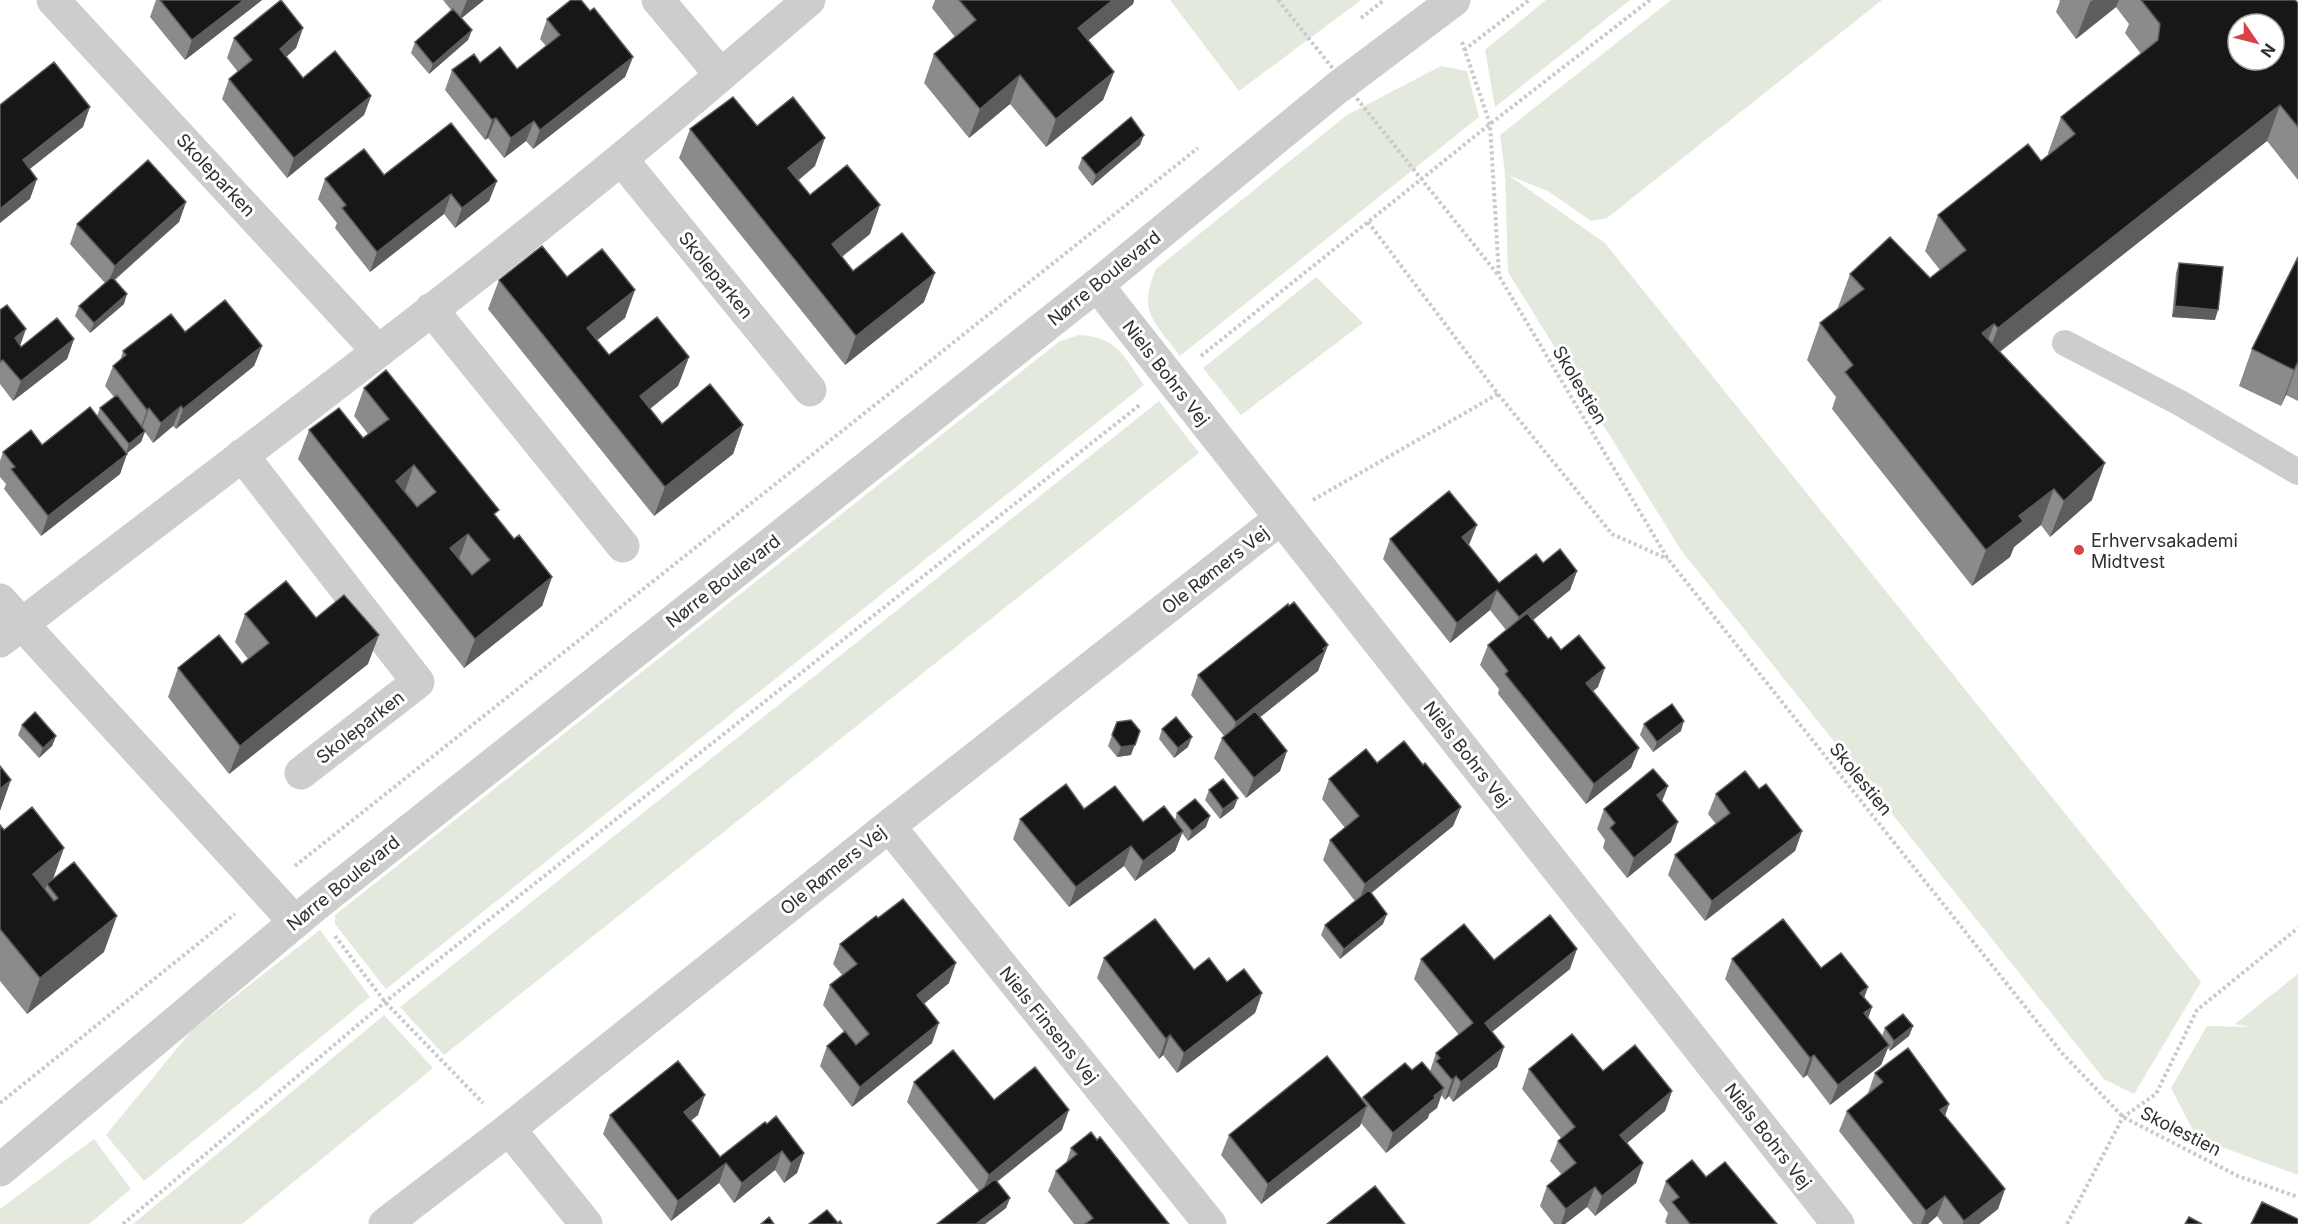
<svg xmlns="http://www.w3.org/2000/svg" width="2298" height="1224" font-family="Inter,sans-serif">
<style>
.green{fill:#e3e9dd}
.lines{fill:none;stroke-linecap:round;stroke-linejoin:round}
.path{stroke:#cacaca;stroke-width:4;stroke-dasharray:3 3;stroke-linecap:butt}
.service{stroke:#cdcdcd;stroke-width:26}
.minor{stroke:#cdcdcd;stroke-width:33}
.tertiary{stroke:#cdcdcd;stroke-width:33}
.path-bridge{stroke:#cacaca;stroke-width:4;stroke-dasharray:3 3;stroke-linecap:butt}
.wall{fill:#8b8b8b}
.shaded-wall{fill:#5d5d5d}
.building{fill:#171717;stroke:#5d5d5d;stroke-width:1.5;fill-rule:evenodd}
.poi-dot{fill:#d74347;stroke:#fff;stroke-width:2}
.labels{text-anchor:middle;dominant-baseline:central;stroke-width:6;stroke-linejoin:round;paint-order:stroke}
.street-label{font-size:18px;fill:#303030;stroke:#fff}
.poi-label{font-size:18px;fill:#303030;stroke:#fff;text-anchor:start}
</style>
<rect width="100%" height="100%" fill="#fff"/>
<path class="green" d="M1170 0H1361L1239 91Z
M1546 0H1630L1495 107 1485 50Z
M1671 0H1882L1607 218 1591 221 1548 191 1508 175 1605 243 2201 982 2134 1094 2104 1079 1681 550 1508 272 1505 173 1500 135Z
M1441 66 1467 71 1479 117 1180 356C1155 322 1137 313 1156 269L1347 115Z
M1316 277 1363 323 1241 415 1203 368Z
M1079 335C1118 337 1124 357 1144 385L386 989 335 924V915L1060 341Z
M1159 401 1199 453 444 1055 400 1007Z
M320 930 370 997 144 1181 106 1135 192 1030Z
M2298 974V1175L2197 1138 2171 1088 2207 1026 2250 1027 2235 1024Z
M384 1015 433 1068 242 1224H133Z
M94 1139 131 1189 89 1224H0V1209Z"/>
<g class="lines">
<path class="path" d="M1361 18 1384 0
M1462 42 1490 124 1499 276 1668 559 2062 1053 2123 1117 2238 1176 2298 1197
M1464 50 1529 0
M1368 222 1498 394 1612 534 1668 559
M1201 356 1490 124 1650 0
M1313 500 1498 394
M295 866 1198 148
M335 936 385 1002 483 1103
M0 1103 235 914
M123 1224 385 1002 1141 404
M2067 1224 2123 1117 2156 1094 2197 1010 2298 928"/>
<path class="service" d="M2065 343 2180 403 2298 472"/>
<path class="minor" d="M53 0 378 351
M721 75 809 0
M622 160 810 390
M1097 285 1838 1224
M431 309 623 546
M242 455 418 682 301 773
M0 600 295 922
M0 641C242 454 489 274 721 75L658 0
M889 826 1210 1224
M509 1129 586 1224
M385 1224 509 1129 889 826 1281 518"/>
<path class="tertiary" d="M0 1170 313 907 1097 285 1337 88 1454 0"/>
<path class="path-bridge" d="M1278 0 1499 276"/>
</g>
<path class="wall" d="M156 0H262L185 60 150 17Z
M443 0H484L462 18 472 30 468 40 429 74 411 53 415 42 451 10Z
M935 0H1134L1133 4 1088 40 1114 72 1103 100 1046 147 1010 104 969 138 924 83 934 54 955 37 932 8Z
M2059 0H2295L2298 3V180L2267 141 2000 352 2092 500 2050 537 2041 525 2014 547 2010 557 1972 586 1832 409 1836 397 1807 360 1820 323 1837 310 1850 274 1930 278 1940 270 1925 251 1938 215 2041 161 2049 155 2048 153 2061 117 2141 54 2125 33 2129 24 2116 7 2076 39 2056 12 2060 1Z
M590 11 633 57 625 77 533 149 526 141 504 158 488 138 485 140 445 90 452 70 517 69 546 46 540 39 547 19Z
M303 28 296 48 286 57 303 78 371 96 364 115 287 178 222 99 229 79 238 72 227 58 234 38Z
M757 126 815 166 798 181 810 195 870 234 842 257 853 271 924 302 845 365 679 158 690 129Z
M1140 145 1092 186 1078 168 1082 158Z
M384 175 497 181 489 201 455 228 444 214 370 272 335 228 337 223 318 199 325 179Z
M186 202 179 222 115 280 124 304 90 333 75 316 79 306 105 283 70 244 77 224Z
M2298 257V401L2286 395 2281 406 2239 386 2252 349Z
M2179 263 2215 320 2172 317 2176 273Z
M567 277 625 318 597 340 609 355 689 357 678 386 650 409 662 424 743 425 733 454 654 516 488 309 499 280Z
M0 310 21 347 74 339 67 359 13 401 0 384Z
M185 332 262 346 254 366 176 429 173 426 153 443 145 432 141 442 127 453 120 474 41 536 4 489 6 484 0 477V461L3 452 42 445 97 416 100 408 114 397 105 386 113 366 120 361 123 351Z
M364 388 496 517 514 539 552 577 542 606 464 668 298 459 309 430 363 438 368 434 354 416Z
M1390 539 1469 545 1499 583 1543 563 1577 571 1570 590 1533 620 1548 639 1561 650 1598 687 1593 691 1639 748 1631 768 1586 804 1498 694 1499 689 1480 665 1488 645 1506 630 1490 610 1450 643 1383 559Z
M245 614 316 618 368 664 229 774 168 697 178 668 242 664 248 659 235 642Z
M1328 645 1318 671 1260 717 1287 751 1280 771 1246 798 1214 758 1222 738 1224 736 1191 695 1198 675Z
M1117 722 1131 755 1117 757 1108 746Z
M1644 724 1681 731 1653 752 1640 735Z
M22 725 56 736 52 746 39 758 18 735Z
M1162 729 1188 747 1174 758 1159 739Z
M1377 763 1423 765 1461 807 1453 826 1371 893 1383 924 1340 959 1321 935 1325 925 1355 901 1323 860 1330 840 1345 828 1322 799 1329 779Z
M1668 786 1662 801 1671 842 1627 878 1603 848 1605 840 1597 829 1604 809Z
M1759 789 1802 831 1795 851 1705 921 1668 875 1675 855 1716 824 1708 814 1716 794Z
M1209 790 1234 808 1220 819 1205 800Z
M1084 809 1143 822 1175 820 1177 813 1206 827 1188 841 1182 833 1175 851 1135 881 1124 866 1069 907 1013 839 1020 819Z
M0 825 53 879 104 952 27 1014 0 981Z
M840 944 949 983 924 1004 932 1043 852 1107 820 1066 827 1046 844 1032 823 1005 830 985 843 976 833 964Z
M1104 958 1194 970 1227 982 1262 993 1255 1013 1177 1073 1163 1055 1159 1059 1097 978Z
M1421 959 1494 960 1570 969 1492 1032 1504 1047 1497 1067 1453 1102 1449 1096 1445 1100 1441 1095 1437 1108 1429 1114 1428 1118 1386 1153 1361 1123 1360 1126 1261 1204 1221 1155 1229 1135 1362 1100 1363 1097 1412 1070 1430 1071 1436 1053 1459 1035 1414 979Z
M1732 959 1821 968 1864 997 1872 1007 1868 1018 1882 1036 1885 1028 1913 1026 1909 1036 1890 1051 1888 1048 1881 1065 1830 1105 1807 1075 1803 1078 1725 979Z
M1529 1069 1603 1071 1672 1091 1665 1111 1627 1143 1643 1163 1636 1183 1595 1216 1587 1207 1565 1224H1554L1540 1206 1547 1186 1562 1175 1550 1161 1558 1141 1561 1138 1522 1089Z
M1875 1073 1949 1104 1945 1116 2005 1189 1998 1209 1979 1224H1943L1937 1216 1928 1224H1913L1839 1131 1847 1111 1868 1093Z
M914 1082 994 1100 1062 1130 997 1182 1010 1198 1006 1208 985 1224H937L979 1191 907 1102Z
M610 1115H698L691 1120 720 1157 767 1124 804 1153 797 1173 784 1183 775 1170 734 1203 719 1183 671 1221 603 1134Z
M1071 1148 1169 1224H1074L1048 1191 1056 1171 1066 1163Z
M1706 1177 1777 1224H1667L1665 1222 1668 1213 1659 1201 1666 1181Z"/>
<path class="shaded-wall" d="M244 0H262L185 60 192 40Z
M467 0H484L459 20Z
M1113 0H1134L1133 4 1068 57 1078 28Z
M2093 0H2119L2116 7 2076 39 2090 2Z
M303 28 296 48 273 69 280 49Z
M472 30 468 40 429 74 433 64Z
M633 57 625 77 533 149 540 130Z
M1114 72 1103 100 1046 147 1056 119Z
M1020 75 1010 104 969 138 980 109Z
M371 96 364 115 287 178 294 158Z
M2280 105 2267 141 1984 364 1998 328Z
M90 107 83 127 16 180 23 160Z
M496 118 488 138 485 140 492 120Z
M534 121 526 141 504 158 511 138Z
M1144 135 1140 145 1092 186 1096 175Z
M825 138 815 166 777 197 788 168Z
M37 179 30 199 0 223V209Z
M497 181 489 201 455 228 462 208Z
M451 194 444 214 370 272 377 252Z
M186 202 179 222 107 286 115 266Z
M880 205 870 234 821 273 832 244Z
M935 273 924 302 845 365 856 336Z
M635 290 625 318 576 357 587 328Z
M127 294 124 304 90 333 94 323Z
M2175 306 2218 310 2215 320 2172 317Z
M1994 324 1981 360 1982 333Z
M26 329 19 349 15 338Z
M74 339 67 359 13 401 21 381Z
M262 346 254 366 176 429 183 409Z
M689 357 678 386 630 425 640 396Z
M2298 362 2286 395 2281 406 2294 370Z
M181 406 173 426 153 443 161 423Z
M149 408 142 428 140 430 147 410Z
M743 425 733 454 654 516 665 487Z
M145 431 141 442 126 454 129 444Z
M127 454 120 474 41 536 48 516Z
M2105 463 2092 500 2050 537 2064 501Z
M414 465 404 494 396 481Z
M2054 489 2041 525 2014 547 2010 557 1972 586 1986 550 2019 516Z
M1477 525 1469 545 1454 557 1462 537Z
M468 534 458 562 450 548Z
M1577 571 1570 590 1512 637 1519 617Z
M552 577 542 606 464 668 475 639Z
M1497 590 1490 610 1450 643 1457 623Z
M379 635 368 664 229 774 240 746Z
M1328 645 1318 671 1229 742 1236 722Z
M1605 668 1598 687 1579 703 1586 683Z
M1684 721 1681 731 1653 752 1657 742Z
M1140 731 1131 755 1117 757 1121 747Z
M56 736 52 746 39 758 43 748Z
M1192 737 1188 747 1174 758 1178 748Z
M1639 748 1631 768 1586 804 1594 784Z
M1287 751 1280 771 1246 798 1254 778Z
M11 780 0 811V789Z
M1668 786 1660 806 1657 795Z
M1238 798 1234 808 1220 819 1223 809Z
M1461 807 1453 826 1358 904 1365 884Z
M1210 816 1206 827 1188 841 1192 831Z
M1678 822 1671 842 1627 878 1634 858Z
M1183 831 1175 851 1135 881 1143 861Z
M1802 831 1795 851 1705 921 1712 901Z
M1131 846 1124 866 1069 907 1076 887Z
M64 848 51 885 47 884 45 890 33 874Z
M1387 914 1383 924 1340 959 1344 949Z
M117 916 104 952 27 1014 40 978Z
M1577 949 1570 969 1478 1043 1485 1023Z
M956 963 949 983 910 1015 917 995Z
M1868 987 1861 1007 1860 993Z
M1262 993 1255 1013 1177 1073 1184 1053Z
M1872 1007 1865 1027 1864 1013Z
M939 1023 932 1043 852 1107 860 1087Z
M1913 1026 1909 1036 1890 1051 1894 1041Z
M1170 1035 1163 1055 1159 1059 1166 1039Z
M1889 1045 1881 1065 1830 1105 1838 1085Z
M1504 1047 1497 1067 1453 1102 1461 1082Z
M1814 1055 1807 1075 1803 1078 1810 1058Z
M1456 1076 1449 1096 1445 1100 1452 1080Z
M1444 1088 1437 1108 1429 1114 1428 1118 1386 1153 1393 1133Z
M1672 1091 1665 1111 1613 1155 1620 1135Z
M705 1095 698 1115 677 1132 684 1112Z
M1949 1104 1942 1124 1940 1110Z
M1367 1106 1360 1126 1261 1204 1268 1184Z
M1069 1110 1062 1130 981 1194 989 1175Z
M782 1151 775 1170 734 1203 742 1183Z
M804 1153 797 1173 784 1183 791 1163Z
M726 1163 719 1183 671 1221 678 1201Z
M1643 1163 1636 1183 1595 1216 1602 1196Z
M1595 1187 1587 1207 1565 1224H1561L1566 1209Z
M2005 1189 1998 1209 1979 1224H1963L1964 1221Z
M1945 1196 1937 1216 1928 1224H1921L1926 1211Z
M1010 1198 1006 1208 985 1224H976Z"/>
<path class="building" d="M160 0H244L192 40Z
M281 0 303 28 280 49 303 78 335 51 371 96 294 158 229 79 252 60 234 38Z
M571 0H581L590 11 594 8 633 57 540 130 534 121 511 138 496 118 492 120 452 70 474 54 480 63 500 47 517 69 560 35 547 19Z
M959 0H1113L1078 28 1114 72 1056 119 1020 75 980 109 934 54 976 20Z
M2141 0H2295L2298 3V127L2280 105 1998 328 1994 324 1982 333 2105 463 2064 501 2054 489 2019 516 2023 521 1986 550 1845 372 1853 365 1820 323 1864 289 1850 274 1890 237 1930 278 1966 250 1938 215 2028 144 2041 161 2075 134 2061 117 2158 40 2160 24ZM2238 24H2274V60H2238Z
M453 9 472 30 433 64 415 42Z
M54 62 90 107 23 160 37 179 0 209V105Z
M733 97 757 126 793 97 825 138 788 168 810 195 847 165 880 205 832 244 853 271 902 233 935 273 856 336 690 129Z
M1131 117 1144 135 1096 175 1082 158Z
M451 123 497 181 462 208 451 194 377 252 342 208 346 205 325 179 364 149 384 175Z
M148 160 186 202 115 266 77 224Z
M542 246 567 277 602 249 635 290 587 328 609 355 657 317 689 357 640 396 662 424 710 384 743 425 665 487 499 280Z
M2298 257V362L2294 370 2252 349Z
M2179 263 2223 267 2218 310 2175 306Z
M112 277 127 294 94 323 79 306Z
M225 300 262 346 183 409 181 406 161 423 149 408 147 410 113 366 126 355 123 351 171 314 185 332Z
M7 305 26 329 15 338 21 347 57 318 74 339 21 381 3 360 0 362V310Z
M386 370 499 510 494 514 514 539 519 535 552 577 475 639 309 430 339 408 363 438 389 419 364 388ZM414 465 436 492 417 507 396 481ZM468 534 490 560 472 575 450 548Z
M117 395 145 431 129 444 100 408Z
M90 407 127 454 48 516 11 469 15 467 3 452 31 430 42 445Z
M1449 491 1477 525 1462 537 1499 583 1536 554 1543 563 1560 549 1577 571 1519 617 1497 590 1457 623 1390 539Z
M286 581 316 618 344 595 379 635 240 746 178 668 219 635 242 664 269 643 245 614Z
M1294 602 1328 645 1323 649 1325 651 1236 722 1198 675 1288 604 1289 606Z
M1527 613 1548 639 1551 637 1561 650 1579 635 1605 668 1586 683 1639 748 1594 784 1505 674 1508 671 1488 645Z
M1672 704 1684 721 1657 742 1644 724Z
M1255 711 1287 751 1254 778 1222 738Z
M35 712 56 736 43 748 22 725Z
M1176 717 1192 737 1178 748 1162 729Z
M1131 720 1140 731 1135 745 1121 747 1112 735 1117 722Z
M1404 741 1423 765 1425 763 1461 807 1365 884 1330 840 1359 816 1329 779 1366 749 1377 763Z
M0 766 11 780 0 789Z
M1653 769 1668 786 1657 795 1678 822 1634 858 1610 828 1615 823 1604 809Z
M1745 771 1759 789 1766 784 1802 831 1712 901 1675 855 1730 813 1716 794Z
M1223 779 1238 798 1223 809 1209 790Z
M1066 784 1084 809 1115 786 1143 822 1164 806 1183 831 1143 861 1131 846 1076 887 1020 819Z
M1195 799 1210 816 1192 831 1177 813Z
M32 807 64 848 33 874 54 901 58 898 47 884 74 862 117 916 40 978 0 929V825L4 830Z
M1369 890 1387 914 1344 949 1325 925Z
M903 899 956 963 917 995 939 1023 860 1087 827 1046 845 1031 856 1045 869 1034 830 985 857 964 840 944 876 916 878 918Z
M1550 915 1577 949 1485 1023 1504 1047 1461 1082 1456 1076 1452 1080 1436 1061 1440 1058 1436 1053 1473 1023 1421 959 1464 924 1494 960Z
M1155 919 1194 970 1209 958 1227 982 1244 969 1262 993 1184 1053 1170 1035 1166 1039 1104 958Z
M1783 919 1821 968 1841 953 1868 987 1860 993 1872 1007 1864 1013 1889 1045 1838 1085 1814 1055 1810 1058 1732 959Z
M1903 1014 1913 1026 1894 1041 1885 1028Z
M1572 1034 1603 1071 1635 1045 1672 1091 1620 1135 1643 1163 1602 1196 1595 1187 1566 1209 1547 1186 1576 1163 1558 1141 1575 1127 1529 1069Z
M1908 1048 1949 1104 1940 1110 2005 1189 1964 1221 1945 1196 1926 1211 1847 1111 1883 1082 1875 1073Z
M953 1050 994 1100 1035 1067 1069 1110 989 1175 914 1082Z
M1327 1056 1367 1106 1268 1184 1229 1135Z
M678 1061 705 1095 684 1112 720 1157 765 1122 767 1124 776 1116 804 1153 791 1163 782 1151 742 1183 726 1163 678 1201 610 1115Z
M1422 1062 1444 1088 1434 1096 1435 1098 1393 1133 1363 1097 1405 1063 1412 1070Z
M1091 1132 1097 1140 1100 1137 1169 1224H1085L1093 1218 1056 1171 1077 1154 1071 1148Z
M1692 1160 1706 1177 1725 1162 1777 1224H1690L1672 1202 1679 1197 1666 1181Z
M995 1179 1010 1198 976 1224H937Z
M1375 1186 1405 1224H1327Z
M2262 1202 2298 1219V1224H2251Z
M827 1210 838 1223 840 1221 842 1224H809Z
M769 1217 774 1224H761Z
M2189 1217 2202 1224H2185Z"/>
<circle class="poi-dot" cx="2079" cy="550" r="6"/>
<g class="labels">
<g class="street-label">
<text transform="translate(216 175) rotate(47)">Skoleparken</text>
<text transform="translate(716 275) rotate(51)">Skoleparken</text>
<text transform="translate(1104 278) rotate(-39)">Nørre Boulevard</text>
<text transform="translate(1166 373) rotate(52)">Niels Bohrs Vej</text>
<text transform="translate(1580 385) rotate(59)">Skolestien</text>
<text transform="translate(1215 570) rotate(-38)">Ole Rømers Vej</text>
<text transform="translate(723 581) rotate(-38)">Nørre Boulevard</text>
<text transform="translate(360 727) rotate(-38)">Skoleparken</text>
<text transform="translate(1467 754) rotate(52)">Niels Bohrs Vej</text>
<text transform="translate(1861 779) rotate(51)">Skolestien</text>
<text transform="translate(833 870) rotate(-39)">Ole Rømers Vej</text>
<text transform="translate(343 883) rotate(-39)">Nørre Boulevard</text>
<text transform="translate(1049 1025) rotate(51)">Niels Finsens Vej</text>
<text transform="translate(2181 1131) rotate(27)">Skolestien</text>
<text transform="translate(1768 1136) rotate(52)">Niels Bohrs Vej</text>
</g>
<g class="poi-label">
<text x="2091" y="540">Erhvervsakademi<tspan x="2091" dy="21">Midtvest</tspan></text>
</g>
</g>
<g transform="translate(2256 42) rotate(125)"><circle r="28" fill="#ffffff" stroke="#acacac" stroke-width="1.5"/>
<path d="M0-4.5L10 22L0 15L-10 22Z" fill="#d74347"/>
<text y="-9" font-size="16" font-weight="bold" text-anchor="middle" fill="#303030">N</text>
</g>
</svg>
